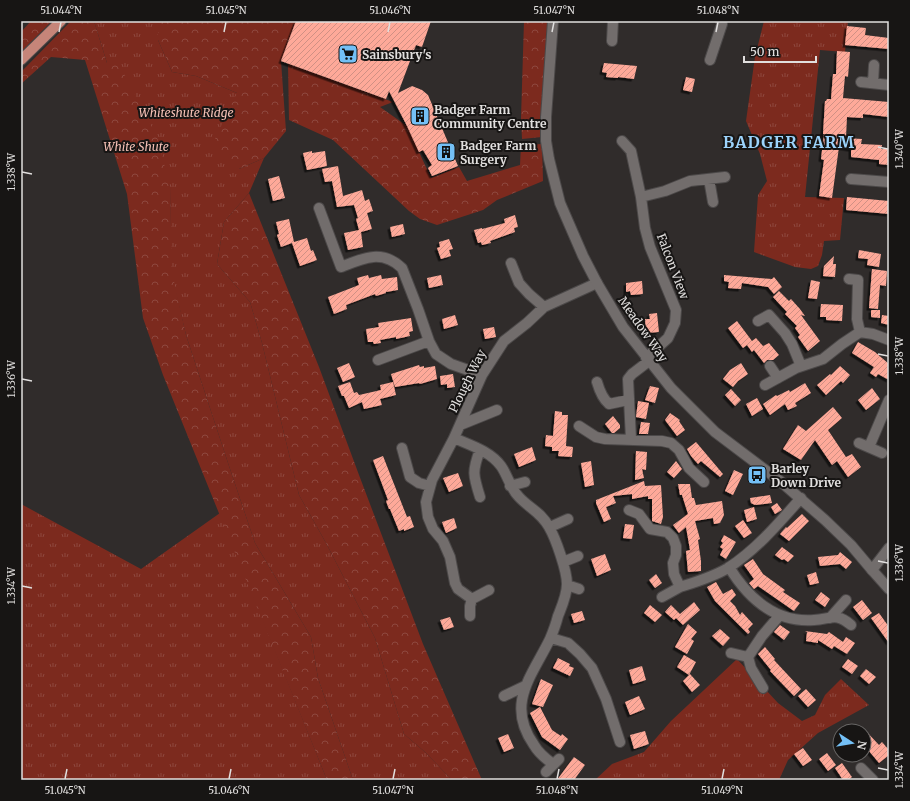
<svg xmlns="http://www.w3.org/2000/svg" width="910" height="801" font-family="Merriweather,serif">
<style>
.grass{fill:url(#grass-tufts)}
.forest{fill:url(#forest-crowns)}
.building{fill:url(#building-hatch);filter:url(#shadow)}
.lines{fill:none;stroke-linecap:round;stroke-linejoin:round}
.street-casing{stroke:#4c4949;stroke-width:12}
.secondary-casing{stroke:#4c4949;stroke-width:12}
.primary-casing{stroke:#4c4949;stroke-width:12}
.street{stroke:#726d6c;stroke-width:10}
.secondary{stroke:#726d6c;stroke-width:10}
.primary{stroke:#c68579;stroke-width:10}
.ticks{fill:none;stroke:#e1dfde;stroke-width:1.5}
.labels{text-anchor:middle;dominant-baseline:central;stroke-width:4;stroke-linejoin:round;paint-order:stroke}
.poi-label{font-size:12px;font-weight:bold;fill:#e1dfde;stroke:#171514;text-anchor:start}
.park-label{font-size:12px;font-style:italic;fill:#f5c0b5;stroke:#171514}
.street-label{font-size:12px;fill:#e1dfde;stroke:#171514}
.district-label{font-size:16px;font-weight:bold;letter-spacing:1px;fill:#9cd3fb;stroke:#171514}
.neatline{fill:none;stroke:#e1dfde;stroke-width:1.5}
.ticks-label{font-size:10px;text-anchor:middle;fill:#e1dfde}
</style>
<defs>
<pattern id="grass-tufts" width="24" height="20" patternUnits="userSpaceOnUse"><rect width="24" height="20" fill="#7c2a1e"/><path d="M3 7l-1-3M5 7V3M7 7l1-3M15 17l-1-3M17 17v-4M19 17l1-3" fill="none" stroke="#8e483e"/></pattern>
<pattern id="forest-crowns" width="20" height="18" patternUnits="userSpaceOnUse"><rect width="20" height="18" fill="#7c2a1e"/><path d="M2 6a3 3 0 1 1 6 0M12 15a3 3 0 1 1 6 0" fill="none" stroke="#8e483e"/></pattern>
<pattern id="building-hatch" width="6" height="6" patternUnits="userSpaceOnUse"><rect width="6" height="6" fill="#fea999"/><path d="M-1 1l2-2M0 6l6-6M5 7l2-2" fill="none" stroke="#d09084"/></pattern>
<filter id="shadow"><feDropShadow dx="-2.5" dy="2.5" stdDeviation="0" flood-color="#0009"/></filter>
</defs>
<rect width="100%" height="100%" fill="#302c2b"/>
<path class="grass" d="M94 21H158V40L172 72 196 76 237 93 239 169 264 158 249 193 224 222 217 264 250 302 262 343 299 495 326 543 375 638 404 734 425 752 452 780H353L318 678 311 637 255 543 229 466 186 335 171 272 170 186 107 63Z
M764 21H848L845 52 820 50 805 197 844 198 840 240 824 241 822 255 818 266 811 269 795 267 754 252 758 195 767 181 760 154 746 121 755 57Z
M21 504 141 569 220 513 327 780H21Z
M737 659 778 703 802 721 815 715 825 695 841 679 869 705 818 733 788 760 779 780H698L668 778 666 780H595L612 764 644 752 671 721Z"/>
<path class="forest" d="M31 21H52L21 52V32Z
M71 21H94L107 63 118 62 157 137 170 186 172 272 186 335 229 466 255 543 311 637 318 678 353 780H327L163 375 143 318 127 194 85 60 51 57 21 84V72Z
M158 21H296L281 61 286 131 264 158 239 169 225 160 214 141 237 93 196 76 172 72 158 40Z
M524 21H549L542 137 522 139 521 118Z
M288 64 393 102 380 107 407 126 431 178 459 167 467 181 520 165 521 145 542 144 543 181 497 200 483 210 437 225 420 219 409 211 333 140 289 120Z
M249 193 319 367 359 475 423 644 482 780H452L425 752 404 734 375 638 326 543 299 495 262 343 250 302 217 264 224 222Z"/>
<path class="building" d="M296 21H431L422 47 416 45 398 93 412 86 422 90 428 95 458 166 432 176 428 168 432 165 423 150 419 152 407 126 389 91 386 99 281 61Z
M847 26 866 28 865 35 889 38V49L845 45Z
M837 51 850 52 848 77 845 76 843 98 889 102V117L863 114V118L847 117 846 138 862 139 861 144 882 145 881 149H889V165L879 164V160L851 157V149L839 147 832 198 819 196 824 160 821 159 824 134H823L825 101H826L827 99H831L833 74H836Z
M604 63 637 66 634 79 618 77V78L606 77 607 73 602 72Z
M686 77 695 79 692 92 683 90Z
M312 151V153L325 151 327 166 307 170 303 153Z
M338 166 343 196 362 190 365 201 369 199 373 211 367 213 372 229 361 232 363 247 348 250 344 233 359 230 356 219 358 218 354 205 337 207 332 181 325 182 322 169Z
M279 176 285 198 273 201 268 179Z
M847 197 889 201V214L846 210Z
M515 215 518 227 514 228 515 232 490 241 491 243 482 245 481 242 478 243 474 230 482 228V229L505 223 504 219Z
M289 219 294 242 307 238 311 251 313 250 317 260 300 266 292 243 281 247 277 235 279 234 276 222Z
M403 224 405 234 392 237 390 227Z
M449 239 453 249 449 250 451 256 441 259 437 248 440 247 439 242Z
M859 250 881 254 879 267 867 265 868 259 858 258Z
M834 256 833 264H836L835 277 823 276 824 266Z
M872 269 887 271 886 286 880 285 878 309 869 308Z
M368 275 369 278 381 275 382 279 397 277 398 290 386 292V293L376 296 375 294 346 305 347 309 334 314 328 297 359 285 357 278Z
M441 275 443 285 429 288 427 278Z
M724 275 772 279 774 277 782 287 774 294 768 287 742 283 741 289 728 288 729 282 724 281Z
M811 280 820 282 817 299 808 298Z
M642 281 643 294 631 295 630 291 626 292V283Z
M779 291 789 301 791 299 800 309 805 316 801 315 820 341 808 351 798 337 800 335 795 328 797 326 785 314 787 312 773 297Z
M821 304 843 305 842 321 826 320V317H820Z
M871 310H880V318L871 317Z
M657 313 659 332 646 333 645 319H650L649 314Z
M455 315 458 325 444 329 442 319Z
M882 315 889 316V325L881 323Z
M411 318 413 331 409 332 410 336 396 339V337L380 340 381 343 374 344 373 342H368L366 329 379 327 378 323Z
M737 321 752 341 756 338 763 346 769 343 779 355 773 360H767L764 363 754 350 752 352 747 345 743 348 728 328Z
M494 327 496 337 485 339 483 329Z
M858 342 875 352 889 364V380L878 374 876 377 870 373 874 367 852 353Z
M349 363 355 377 343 382 337 368Z
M741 363 748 374 738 381 733 387 723 379 730 370Z
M419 365 420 367 424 366V368L435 366 437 379 420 384 419 383 395 387 391 374Z
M840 366 850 375 843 383 841 381 826 395 817 385 830 374 831 375Z
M453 374 455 387 447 388V384L441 385 440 376Z
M350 382 354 393 357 392 359 395 381 390 380 385 393 382 396 395 380 399 382 405 364 409 362 402 349 408 344 396H342L338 386Z
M805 383 811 393 795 403 797 406 788 410 785 404 770 415 763 404 776 395 777 396 789 390 790 392Z
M650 386 659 388 655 403 645 400Z
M872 388 880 399 866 410 858 400Z
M731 389 741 400 735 406 725 395Z
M757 398 763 409 752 416 746 404Z
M638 401 649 403 646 419 636 417Z
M833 407 842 418 828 430 846 457 852 454 861 467 848 477 837 461 832 465 815 440 801 460 783 449 798 425 806 431Z
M555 411 562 412V415H568L566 446 573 447 572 457 558 456 559 451H552V447L545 446 546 435 553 436Z
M670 413 680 420 679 421 685 430 677 436 665 420Z
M613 416 620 425V428L614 433H612L605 424Z
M641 422 650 423 648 434H639Z
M696 442 723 474 720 477 701 461 698 464 691 456 687 449Z
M532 447 536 460 519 467 514 454Z
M636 451 647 452 646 470 642 469 644 478 635 480Z
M383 456 407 517 410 516 414 527 404 531V529L399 531 390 509H389L386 501 388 500 373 460Z
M591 461 594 485 585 487 581 463Z
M676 461 682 469 674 478 667 472Z
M734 470 743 474 733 495 725 491Z
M458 473 463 486 449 492 443 478Z
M644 481 645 486 661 485 663 517 661 524 652 521V499H648V496L632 499V494L613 496 616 503 606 507 611 519 604 522 596 503V500Z
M678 484H690L692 498H694L696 505 722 501 724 515 720 523 714 524 713 518 695 521 700 539 698 540 701 561V571L688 572 686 551 690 550 686 527 679 533 673 525 688 514 682 495H680Z
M770 495 772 503 755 505 751 503 750 498Z
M777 503 782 510 775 514 771 507Z
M754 507 757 519 747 522 744 510Z
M802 514 809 521 789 541 780 534 786 527 787 528Z
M454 518 457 528 446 533 442 522Z
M743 520 752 533 744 538 735 526Z
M625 524 634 525 632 539 623 538Z
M724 535 736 542 726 559 720 555 723 549 720 547 723 543 721 541Z
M782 547 794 556 788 562 784 559 782 560 775 555Z
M840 552 852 562 846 569 840 564 820 566 818 557 838 555Z
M605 554 611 570 597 576 591 559Z
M753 559 763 574 785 590 783 592 800 603 794 611 758 586 754 589 749 583 754 579 744 565Z
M816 572 819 583 810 585 807 575Z
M656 574 662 583 655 588 649 580Z
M716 582 723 594 732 589 736 595 730 601 735 606 740 615 742 612 753 624 748 629 750 632 748 634 715 601 707 587Z
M821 592 830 599 825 607 815 600Z
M862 600 872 613 863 620 853 607Z
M694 602 700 610 683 625 676 618 674 620 665 612 671 605 680 614Z
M650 605 662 615 655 622 644 613Z
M582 611 585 620 574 623 571 614Z
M879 613 889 627V643L871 618Z
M450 617 454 627 444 630 440 620Z
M688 624 697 632 691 639 694 641 687 654 675 647Z
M780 625 790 632 784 640 774 632Z
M720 629 730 638 723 646 712 636Z
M805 631 827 634 829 632 843 642 846 637 855 643 847 654 834 646 832 649 818 640V643L806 641 807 632Z
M765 647 775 659 774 660 801 689 794 696 770 671 771 670 758 654Z
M684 655 696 662 689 675 677 667Z
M558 658 570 664 569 666 574 668 570 676 553 668Z
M848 659 858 666 852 674 842 667Z
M642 666 646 680 633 684 629 670Z
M866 669 876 677 869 684 860 676Z
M690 674 700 685 692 692 683 681Z
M541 679 553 685 543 707 532 704Z
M806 689 816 700 808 707 798 696Z
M639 696 645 709 630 715 625 702Z
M540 707 552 730 561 736 562 734 568 739 560 750 542 737 530 713Z
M864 729 879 745 882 742 889 750V755L879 763 864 745Z
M645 731 649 744 634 749 630 735Z
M508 734 514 748 504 752 498 738Z
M803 748 812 760 803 766 794 754Z
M827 753 836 765 828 771 819 759Z
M574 757 585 765 574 780H557Z
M842 763 852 777 848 780H843L835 768Z"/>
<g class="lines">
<defs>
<path id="street" d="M612 41 613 21
M710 60 722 24 721 21
M861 82 889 85
M873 83 874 65
M622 141 631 151 641 197 645 228 650 247 676 310 675 323 668 338 646 358
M709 179 713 202
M851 179 889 182
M641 197 665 191 690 181 725 177
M319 208 341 267C363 258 382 249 402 268L418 309 429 341 436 354 451 364 482 375
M511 263 519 283 529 294 544 307
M849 279 858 280 857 319 860 332
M758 321 769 315 785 333 792 344 801 366
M378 360 429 341
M770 366 778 378
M597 382C599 389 602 398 609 404L628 400
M765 385 796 368 823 359 842 344 860 332 873 334 889 340
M460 425 497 410
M579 426 596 437 605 439 662 441 671 443 679 450 689 468 704 482
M454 438C470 445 490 451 501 466 508 476 510 488 519 497 529 508 541 512 549 527 556 539 567 571 567 584 567 595 562 606 558 616 556 624 553 632 550 639 532 676 505 704 534 745 538 752 546 759 553 764
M631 439 628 379 632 374 649 361
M859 443 882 453
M869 447 889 400
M402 448 410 477 419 483 430 486
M480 450C472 471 473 475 480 497
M510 486 525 482
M629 510 639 514 650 529 667 532 673 538 676 546V555L673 563 674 574 680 587C696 582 713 577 728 568 756 550 779 523 801 498
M550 527 568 519
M563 562 578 556
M729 567C748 598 775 623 814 620 831 619 836 612 851 625
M872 570 889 589
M567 585 579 589
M662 597 680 587
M472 599 458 589 455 583 450 557 443 541 433 529 428 517 426 502 432 480 454 438 482 375 504 341 527 323 544 307 597 283
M470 616V606L472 599 489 590
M830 618 846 600
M551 638 568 643 580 654 592 668 606 699 620 742
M731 653 748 657
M763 688 751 668 748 657 762 636 780 615
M504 696 525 686
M861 768 873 780
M546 772 559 759"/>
<path id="secondary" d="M553 21 546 117V141L549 159 560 203 583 256 597 283 623 327 671 388 715 432 780 481 825 520 851 545 872 570 889 548"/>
<path id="primary" d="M21 60 61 21"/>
</defs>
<use href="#street" class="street-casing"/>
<use href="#secondary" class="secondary-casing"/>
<use href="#primary" class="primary-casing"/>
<use href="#street" class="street"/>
<use href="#secondary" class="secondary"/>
<use href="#primary" class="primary"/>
</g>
<path class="ticks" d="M59 32 61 22M224 32 226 22M388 32 390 22M552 32 554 22M716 32 718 22M878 147 888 149M22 172 32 174M878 354 888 356M22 379 32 381M878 561 888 563M22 586 32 588M878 768 888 770M65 779 67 769M229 779 231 769M393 779 395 769M557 779 559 769M722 779 724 769"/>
<defs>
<symbol id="supermarket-square" viewBox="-11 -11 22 22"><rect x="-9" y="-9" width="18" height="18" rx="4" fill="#74c0f6" stroke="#171514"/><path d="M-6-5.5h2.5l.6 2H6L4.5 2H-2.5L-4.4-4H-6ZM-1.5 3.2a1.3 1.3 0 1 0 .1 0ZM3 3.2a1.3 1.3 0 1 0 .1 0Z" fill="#111"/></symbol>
<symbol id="building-square" viewBox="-11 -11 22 22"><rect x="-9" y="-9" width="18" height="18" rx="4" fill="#74c0f6" stroke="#171514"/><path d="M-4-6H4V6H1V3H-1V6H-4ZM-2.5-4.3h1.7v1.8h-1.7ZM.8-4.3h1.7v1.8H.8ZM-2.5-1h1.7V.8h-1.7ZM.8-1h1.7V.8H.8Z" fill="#111"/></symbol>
<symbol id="bus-square" viewBox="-11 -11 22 22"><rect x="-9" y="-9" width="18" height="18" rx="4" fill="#74c0f6" stroke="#171514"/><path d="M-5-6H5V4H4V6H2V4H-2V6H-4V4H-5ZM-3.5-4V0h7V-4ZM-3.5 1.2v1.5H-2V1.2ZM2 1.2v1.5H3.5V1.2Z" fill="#111"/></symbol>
</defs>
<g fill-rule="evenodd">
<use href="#supermarket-square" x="337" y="43" width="22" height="22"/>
<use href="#building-square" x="409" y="105" width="22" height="22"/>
<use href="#building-square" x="435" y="141" width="22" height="22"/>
<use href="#bus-square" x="746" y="464" width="22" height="22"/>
</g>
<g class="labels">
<g class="poi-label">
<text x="362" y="54">Sainsbury's</text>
<text x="434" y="109">Badger Farm<tspan x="434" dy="14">Community Centre</tspan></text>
<text x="460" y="145">Badger Farm<tspan x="460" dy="14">Surgery</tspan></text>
<text x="771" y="468">Barley<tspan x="771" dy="14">Down Drive</tspan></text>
</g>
<g class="park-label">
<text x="186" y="112">Whiteshute Ridge</text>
<text x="136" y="146">White Shute</text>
</g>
<g class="street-label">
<text transform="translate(673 266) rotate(69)">Falcon View</text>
<text transform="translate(643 329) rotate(55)">Meadow Way</text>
<text transform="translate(467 381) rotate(-64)">Plough Way</text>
</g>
<g class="district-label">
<text x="789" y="142">BADGER FARM</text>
</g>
</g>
<rect width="910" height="801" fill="none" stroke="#171514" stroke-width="44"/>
<g transform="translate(852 743) rotate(102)"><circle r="19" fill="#171514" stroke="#686665"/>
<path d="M0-3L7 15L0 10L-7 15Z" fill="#74c0f6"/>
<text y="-6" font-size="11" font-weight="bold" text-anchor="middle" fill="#e1dfde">N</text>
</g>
<path d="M744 56v6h72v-6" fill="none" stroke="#e1dfde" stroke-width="2"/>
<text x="750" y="56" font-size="12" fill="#e1dfde" stroke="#171514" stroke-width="3" paint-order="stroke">50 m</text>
<rect x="22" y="22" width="866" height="757" class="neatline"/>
<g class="ticks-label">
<text x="61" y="14">51.044°N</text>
<text x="226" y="14">51.045°N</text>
<text x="390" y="14">51.046°N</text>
<text x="554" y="14">51.047°N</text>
<text x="718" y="14">51.048°N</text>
<text transform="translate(899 149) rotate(-90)" y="4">1.340°W</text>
<text transform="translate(11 172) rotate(-90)" y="4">1.338°W</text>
<text transform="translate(899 356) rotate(-90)" y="4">1.338°W</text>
<text transform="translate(11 379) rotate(-90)" y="4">1.336°W</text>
<text transform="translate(899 563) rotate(-90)" y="4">1.336°W</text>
<text transform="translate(11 586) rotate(-90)" y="4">1.334°W</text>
<text transform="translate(899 770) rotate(-90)" y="4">1.334°W</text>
<text x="65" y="794">51.045°N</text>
<text x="229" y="794">51.046°N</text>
<text x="393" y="794">51.047°N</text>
<text x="557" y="794">51.048°N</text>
<text x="722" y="794">51.049°N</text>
</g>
</svg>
